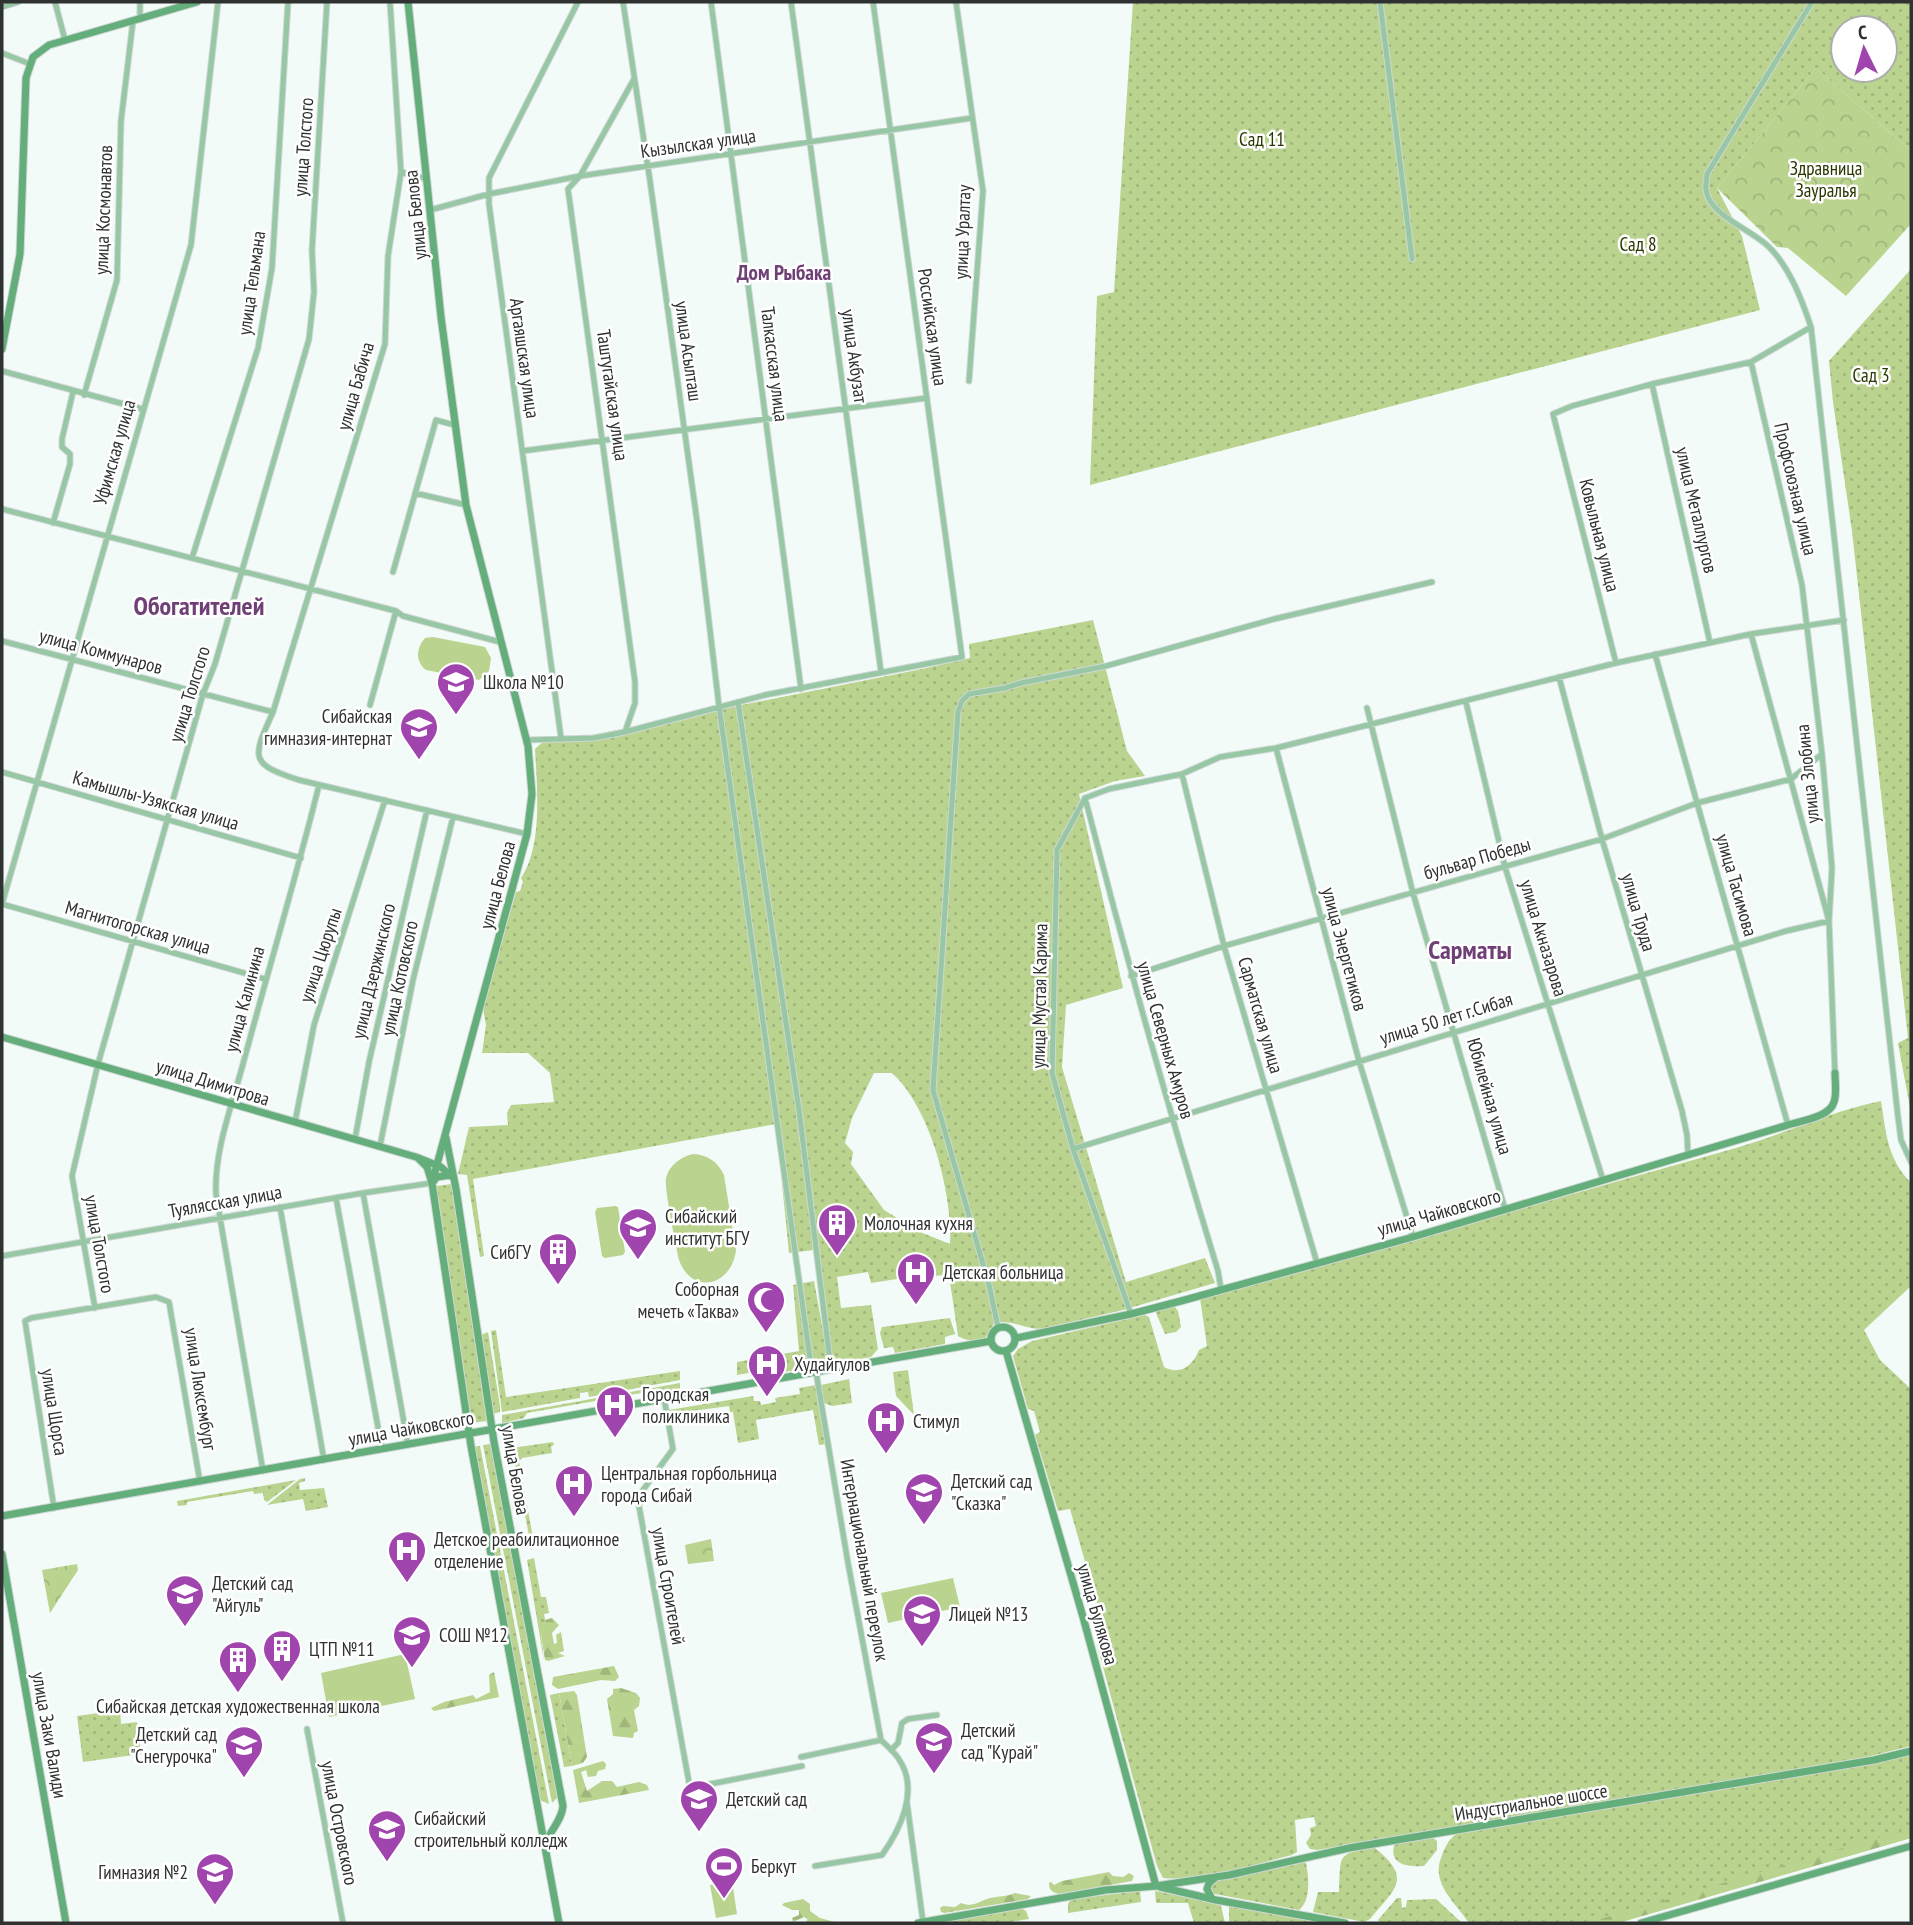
<svg xmlns="http://www.w3.org/2000/svg" width="1913" height="1925" font-family="'PT Sans Narrow',sans-serif">
<style>
.grass{fill:url(#grass-dots);fill-rule:evenodd}
.forest{fill:url(#forest-firs)}
.park{fill:url(#park-crowns)}
.pitch{fill:#bad38e}
.lines{fill:none;stroke-linecap:round;stroke-linejoin:round}
.street-casing{stroke:#d0d7d5;stroke-width:7}
.secondary-casing{stroke:#d0d7d5;stroke-width:9}
.street{stroke:#97c7a4;stroke-width:5}
.secondary{stroke:#63ae7a;stroke-width:7}
.labels{text-anchor:middle;dominant-baseline:central;stroke-width:5;stroke-linejoin:round;paint-order:stroke}
.park-label{font-size:19px;fill:#293701;stroke:#fff}
.street-label{font-size:19px;fill:#2f3231;stroke:#fff}
.poi-label{font-size:19px;fill:#2f3231;stroke:#fff;text-anchor:start}
.neighbourhood-label{font-size:21px;font-weight:bold;fill:#6f4076;stroke:#fff}
.district-label{font-size:26px;font-weight:bold;fill:#6f4076;stroke:#fff}
</style>
<defs>
<pattern id="grass-dots" width="8" height="8" patternUnits="userSpaceOnUse" patternTransform="scale(1.75)"><rect width="8" height="8" fill="#bad38e"/><path d="M2 2h.1M6 6h.1" fill="none" stroke="#a0b67b" stroke-width="1.8" stroke-linecap="round"/></pattern>
<pattern id="forest-firs" width="22" height="20" patternUnits="userSpaceOnUse" patternTransform="scale(1.75)"><rect width="22" height="20" fill="#bad38e"/><path d="M5 1l3.5 6h-7zM16 11l3.5 6h-7z" fill="#a0b67b"/></pattern>
<pattern id="park-crowns" width="20" height="18" patternUnits="userSpaceOnUse" patternTransform="scale(1.75)"><rect width="20" height="18" fill="#bad38e"/><path d="M2 6a3 3 0 1 1 6 0M12 15a3 3 0 1 1 6 0" fill="none" stroke="#a0b67b"/></pattern>
</defs>
<rect width="100%" height="100%" fill="#f3fbf9"/>
<path class="grass" d="M1133 2H1911V151L1816 68 1717 188 1742 236 1760 310 1090 485 1097 296 1114 292ZM1843 28H1885V70H1843Z
M1911 269V1113L1898 1043 1908 1038 1852 531 1833 402 1829 361Z
M1093 620 1127 751 1145 776 1115 781 1079 794 1123 988 1066 1005 1062 1067 1126 1282 1205 1258 1215 1283 1123 1310 1041 1329C1024 1329 1011 1319 994 1323 992 1327 991 1332 988 1335 982 1343 965 1341 958 1336L949 1275 910 1277 871 1283 868 1272 837 1277 841 1308 871 1305 878 1349 871 1357 832 1364 814 1250 789 1253 776 1124 473 1179 484 1256 480 1257 467 1175 458 1174 469 1127 508 1125 507 1113 511 1105 554 1102 550 1073 528 1053H482L486 1025 483 1008 516 892 520 891 523 882 521 878C543 846 537 786 535 749L544 741 597 734 922 669 970 658 969 644ZM874 1073H892C930 1107 953 1194 950 1244L920 1232 884 1210 851 1164 853 1152 845 1143 852 1118Z
M1881 1101C1886 1133 1887 1158 1911 1183V1286L1864 1330 1880 1360 1911 1389V1746L1863 1758 1317 1850 1310 1849 1306 1843 1311 1835 1310 1828 1316 1826 1314 1817 1295 1820 1297 1852 1292 1855C1251 1865 1205 1882 1163 1878L1157 1866 1141 1808 1097 1645 1106 1635 1070 1509 1058 1511 1035 1435 1040 1432 1034 1411 1028 1409 1013 1356 1018 1349 1032 1341 1145 1315 1149 1317 1164 1367C1181 1376 1193 1365 1199 1350L1207 1346 1200 1298C1379 1250 1557 1198 1736 1148 1785 1134 1831 1111 1881 1101Z
M452 1184 487 1415V1421L471 1423 436 1186Z
M814 1281 829 1364 773 1374 771 1369 737 1375V1362L799 1351 793 1285Z
M1174 1306 1178 1311 1181 1327 1176 1332 1165 1334 1156 1313 1158 1310Z
M950 1318 955 1334 945 1337V1344L895 1353 893 1347 884 1348 880 1333 882 1327Z
M496 1330 506 1397 680 1371V1380L589 1397 588 1392 580 1393V1398L502 1412 491 1331Z
M488 1332 500 1406V1412L492 1414 481 1335Z
M908 1370 914 1415 896 1396 893 1372Z
M849 1379 852 1403 832 1406 824 1403 821 1385Z
M680 1383V1390L650 1396 647 1392 527 1413 524 1418 502 1423V1415Z
M816 1385 826 1444 819 1445 813 1410 756 1420 759 1439 738 1443 733 1412H730L729 1406 692 1411 671 1417 669 1410 753 1396 754 1401H760L761 1405 776 1402 775 1398 800 1394 799 1388Z
M553 1442 554 1445 551 1446 552 1453 522 1458 519 1461 534 1543 531 1546 512 1448Z
M491 1444 559 1796 552 1803 483 1445Z
M480 1446 549 1804 540 1800 473 1447Z
M305 1478V1481L299 1483 300 1490 324 1488 328 1507 306 1511 303 1499 267 1505 300 1479Z
M296 1480 267 1502 264 1500 263 1493 254 1494 253 1491 187 1502V1505L178 1506 177 1501Z
M534 1558 541 1597H546L549 1613 544 1614 547 1629 541 1634 544 1661 527 1560Z
M559 1693 572 1766 564 1767 550 1695Z
M120 1710 121 1724 137 1722 141 1754 83 1762 77 1716Z
M1911 1754V1838L1618 1923H1469C1456 1903 1431 1884 1441 1858 1444 1849 1448 1840 1456 1834L1871 1764Z
M1432 1837 1437 1841V1850L1424 1866C1409 1867 1387 1865 1395 1843Z
M1374 1847C1413 1879 1396 1887 1370 1919L1364 1922 1313 1912 1318 1892H1339C1341 1855 1336 1854 1374 1847Z
M1302 1861 1306 1863C1309 1877 1311 1901 1299 1910L1210 1893V1886L1216 1880Z
M1140 1891 1141 1902 1068 1913V1904L1071 1899Z
M1155 1891 1216 1903 1221 1906 1225 1923H1194L1188 1903H1156Z
M1397 1898H1401L1402 1908 1406 1907 1407 1900 1436 1899 1462 1923H1380L1378 1920Z
M1229 1906 1328 1923H1229Z
M1021 1908 1026 1911 1029 1919 1002 1923H932Z"/>
<path class="forest" d="M552 1618 559 1625 552 1633 554 1644 557 1643 556 1635 561 1632 564 1651 558 1653 565 1656 548 1661 545 1660 541 1634 546 1629 545 1620Z
M614 1666 619 1677 615 1681 601 1680 558 1689 552 1685 553 1677Z
M494 1672 499 1697 434 1711 431 1708 444 1702 473 1695 476 1699 490 1692 489 1675Z
M621 1688 636 1693 640 1698 639 1706 634 1710 638 1731 634 1733 633 1738 613 1736 607 1699 613 1694V1689Z
M574 1691 577 1695 587 1757 583 1763 572 1766 559 1693Z
M603 1761 606 1764 605 1769 598 1771 596 1776 588 1777 586 1770 581 1772 587 1791 602 1781H612L617 1787 639 1782 647 1785 649 1790 579 1803 573 1770Z
M1911 1828V1838L1618 1923H1587Z
M1109 1872 1113 1876 1123 1877 1129 1873 1134 1876 1132 1881 1059 1894C1052 1892 1049 1890 1049 1883L1051 1882 1054 1885 1062 1881Z
M1015 1893 1031 1896 1028 1899 944 1913 941 1912 940 1908 943 1906 955 1907 961 1903C973 1908 979 1901 990 1898 999 1896 1006 1897 1015 1893Z
M803 1899 810 1904V1911L820 1918 838 1923H803L808 1920 804 1917 793 1922 792 1918 799 1915V1910H792L782 1905 784 1903Z"/>
<path class="park" d="M1816 68 1911 151V224L1846 296 1788 248 1777 247 1717 188Z
M711 1539 714 1561 688 1564 685 1545Z
M77 1564 78 1570 50 1613 42 1570Z"/>
<path class="pitch" d="M433 637 485 647 491 658 489 671 479 680 426 670C415 661 416 648 425 638Z
M693 1154C708 1155 717 1161 724 1175L736 1250C732 1286 692 1296 679 1260 676 1246 664 1188 666 1178 670 1164 681 1157 693 1154Z
M615 1206 618 1207 625 1252 623 1255 605 1258 602 1256 595 1212 597 1208Z
M953 1578 960 1607 888 1623 881 1593Z
M405 1654 415 1699 329 1717 321 1673Z
M732 1881 737 1914 716 1918 710 1885Z"/>
<g class="lines">
<defs>
<path id="street" d="M55 2 65 40
M140 2V19
M390 2 401 172 388 256 385 344 273 712C252 758 249 764 299 780L527 834
M623 2 650 181 697 521 719 706 812 1373
M711 2 801 689
M791 2 881 672
M956 2 983 191 969 381
M1380 2 1412 259
M1812 2 1707 174C1707 179 1705 185 1706 190 1709 215 1752 230 1769 247 1790 268 1802 300 1811 327L1898 1117 1901 1140 1911 1162
M2 7 18 2
M2 53 30 64
M401 172 427 179
M430 210 489 194 580 176 972 118
M1751 362 1802 585 1822 754 1832 868 1829 921 1835 1073
M2 371 142 409
M1652 384 1710 643
M84 395 117 280 121 121 133 21
M522 451 927 398
M415 493 466 505
M2 509 396 611 403 616 500 642
M53 523 70 464V454L62 447V439L73 392
M192 558 258 348 272 268 288 2
M393 572 436 420 454 425
M2 641 273 712
M1655 654 1788 1125
M1616 663 1553 414 1572 406 1652 384 1751 362 1811 327
M1559 677 1602 839 1682 1111 1687 1135 1688 1155
M738 702 799 1110 831 1369
M1466 702 1505 867 1603 1180
M370 705 396 611
M1367 708 1413 893 1505 1209
M625 732 635 703V682L568 189 580 176 634 79
M561 738 489 204V178L578 2
M527 740 594 738 625 732 765 695 962 657 873 2
M1276 748 1359 1061 1413 1237
M2 772 301 858
M1182 774 1224 946 1317 1263
M1085 798 1109 789 1182 774 1220 757 1276 748 1616 663 1751 634 1844 620
M1085 798 1057 850 1052 1073 1073 1149 1131 1314
M1085 798C1126 957 1170 1114 1218 1271L1221 1289
M2 904 191 245 218 2
M2 904 265 979
M1131 976 1224 946 1602 839 1697 803 1791 779 1822 754
M295 1122 314 1025 385 800
M355 1139 369 1062 427 810
M380 1146 413 980 453 817
M1073 1149 1786 931 1829 921 1751 634
M363 1193 408 1445
M336 1198 382 1449
M280 1207 324 1460
M2 1256 363 1193 432 1183
M95 1308 72 1176 98 1064 203 694 215 664 309 339 314 292 312 250 327 2
M998 1327 989 1285 933 1090 958 712 962 701 969 694 1005 688 1021 683 1106 666 1274 619 1432 582
M664 1398 673 1449 643 1490 639 1506 690 1788 802 1766
M263 1471 216 1194C214 1151 232 1105 243 1064 268 971 296 878 319 785
M54 1508 25 1321 31 1318 156 1297 169 1302 200 1482
M307 1729 343 1923
M891 1750 898 1743 902 1723 908 1719 937 1715
M801 1757 881 1740
M907 1803 923 1922
M815 1866 882 1855C900 1830 919 1791 900 1761 896 1753 887 1746 881 1740L848 1563 816 1372"/>
<path id="secondary" d="M408 2 441 317 466 505 528 746 532 794 527 834 432 1183 471 1446 559 1923
M2 349 20 254 26 78 33 57 49 45 197 2
M2 1037 416 1157 441 1167 452 1177
M446 1138 456 1189 494 1442 563 1806C562 1820 551 1829 546 1843
M419 1159 427 1167 432 1183 437 1177 451 1175
M991 1339a12 12 0 1 1 24 0a12 12 0 1 1-24 0Z
M1016 1338 1131 1314 1181 1301 1413 1237 1788 1125C1801 1121 1830 1117 1834 1102 1837 1094 1835 1082 1835 1073
M1006 1351 1083 1617 1156 1886
M2 1516 991 1341
M2 1554 66 1923
M1160 1887 1216 1900 1345 1923
M1212 1899 1207 1889 1209 1883 1216 1877
M918 1923 1106 1890 1156 1886 1229 1875 1349 1848 1874 1760 1911 1751
M1641 1923 1911 1846"/>
</defs>
<use href="#street" class="street-casing"/>
<use href="#secondary" class="secondary-casing"/>
<use href="#street" class="street"/>
<use href="#secondary" class="secondary"/>
</g>
<defs>
<symbol id="school-pin" viewBox="-11 -11 22 30"><path d="M0 17L-7.5 6A9.5 9.5 0 1 1 7.5 6Z" fill="#a044ae" stroke="#fff"/><path d="M0-5L7-2L0 1L-7-2ZM-4 1L0 2.5L4 1V4Q0 6-4 4Z" fill="#fff"/></symbol>
<symbol id="building-pin" viewBox="-11 -11 22 30"><path d="M0 17L-7.5 6A9.5 9.5 0 1 1 7.5 6Z" fill="#a044ae" stroke="#fff"/><path d="M-4-6H4V6H1V3H-1V6H-4ZM-2.5-4.3h1.7v1.8h-1.7ZM.8-4.3h1.7v1.8H.8ZM-2.5-1h1.7V.8h-1.7ZM.8-1h1.7V.8H.8Z" fill="#fff"/></symbol>
<symbol id="university-pin" viewBox="-11 -11 22 30"><path d="M0 17L-7.5 6A9.5 9.5 0 1 1 7.5 6Z" fill="#a044ae" stroke="#fff"/><path d="M0-5L7-2L0 1L-7-2ZM-4 1L0 2.5L4 1V4Q0 6-4 4Z" fill="#fff"/></symbol>
<symbol id="hospital-pin" viewBox="-11 -11 22 30"><path d="M0 17L-7.5 6A9.5 9.5 0 1 1 7.5 6Z" fill="#a044ae" stroke="#fff"/><path d="M-5-5h3v3.5h4V-5h3V5h-3V1.5h-4V5h-3Z" fill="#fff"/></symbol>
<symbol id="mosque-pin" viewBox="-11 -11 22 30"><path d="M0 17L-7.5 6A9.5 9.5 0 1 1 7.5 6Z" fill="#a044ae" stroke="#fff"/><path d="M3.5-4.9A6 6 0 1 0 3.5 4.9A5 5 0 1 1 3.5-4.9Z" fill="#fff"/></symbol>
<symbol id="stadium-pin" viewBox="-11 -11 22 30"><path d="M0 17L-7.5 6A9.5 9.5 0 1 1 7.5 6Z" fill="#a044ae" stroke="#fff"/><path d="M0-5a6.5 5 0 1 0 0 10a6.5 5 0 1 0 0-10ZM-3.5-1.8h7v3.6h-7Z" fill="#fff"/></symbol>
</defs>
<g fill-rule="evenodd">
<use href="#school-pin" x="434" y="660" width="44" height="60"/>
<use href="#school-pin" x="397" y="705" width="44" height="60"/>
<use href="#building-pin" x="815" y="1201" width="44" height="60"/>
<use href="#university-pin" x="616" y="1205" width="44" height="60"/>
<use href="#building-pin" x="536" y="1230" width="44" height="60"/>
<use href="#hospital-pin" x="894" y="1250" width="44" height="60"/>
<use href="#mosque-pin" x="744" y="1278" width="44" height="60"/>
<use href="#hospital-pin" x="745" y="1342" width="44" height="60"/>
<use href="#hospital-pin" x="593" y="1383" width="44" height="60"/>
<use href="#hospital-pin" x="864" y="1399" width="44" height="60"/>
<use href="#hospital-pin" x="552" y="1462" width="44" height="60"/>
<use href="#school-pin" x="902" y="1470" width="44" height="60"/>
<use href="#hospital-pin" x="385" y="1528" width="44" height="60"/>
<use href="#school-pin" x="163" y="1572" width="44" height="60"/>
<use href="#school-pin" x="900" y="1592" width="44" height="60"/>
<use href="#school-pin" x="390" y="1613" width="44" height="60"/>
<use href="#building-pin" x="260" y="1627" width="44" height="60"/>
<use href="#building-pin" x="216" y="1638" width="44" height="60"/>
<use href="#school-pin" x="912" y="1719" width="44" height="60"/>
<use href="#school-pin" x="222" y="1723" width="44" height="60"/>
<use href="#school-pin" x="677" y="1777" width="44" height="60"/>
<use href="#university-pin" x="365" y="1807" width="44" height="60"/>
<use href="#stadium-pin" x="702" y="1844" width="44" height="60"/>
<use href="#school-pin" x="193" y="1850" width="44" height="60"/>
</g>
<g class="labels">
<g class="park-label">
<text x="1262" y="139">Сад 11</text>
<text x="1826" y="168">Здравница<tspan x="1826" dy="22">Зауралья</tspan></text>
<text x="1638" y="244">Сад 8</text>
<text x="1871" y="375">Сад 3</text>
</g>
<g class="street-label">
<text transform="translate(698 143) rotate(-8)">Кызылская улица</text>
<text transform="translate(303 147) rotate(-86)">улица Толстого</text>
<text transform="translate(103 210) rotate(-88)">улица Космонавтов</text>
<text transform="translate(415 215) rotate(-96)">улица Белова</text>
<text transform="translate(962 232) rotate(-88)">улица Уралтау</text>
<text transform="translate(251 283) rotate(-82)">улица Тельмана</text>
<text transform="translate(933 327) rotate(82)">Российская улица</text>
<text transform="translate(689 351) rotate(82)">улица Асылташ</text>
<text transform="translate(855 356) rotate(82)">улица Акбузат</text>
<text transform="translate(525 358) rotate(82)">Аргаяшская улица</text>
<text transform="translate(775 364) rotate(83)">Талкасская улица</text>
<text transform="translate(355 386) rotate(-74)">улица Бабича</text>
<text transform="translate(613 395) rotate(82)">Таштугайская улица</text>
<text transform="translate(114 452) rotate(-74)">Уфимская улица</text>
<text transform="translate(1796 489) rotate(77)">Профсоюзная улица</text>
<text transform="translate(1697 510) rotate(77)">улица Металлургов</text>
<text transform="translate(1600 535) rotate(76)">Ковыльная улица</text>
<text transform="translate(101 651) rotate(15)">улица Коммунаров</text>
<text transform="translate(189 694) rotate(-73)">улица Толстого</text>
<text transform="translate(1807 774) rotate(-96)">улица Злобина</text>
<text transform="translate(156 800) rotate(16)">Камышлы-Узякская улица</text>
<text transform="translate(1477 858) rotate(-16)">бульвар Победы</text>
<text transform="translate(497 885) rotate(-75)">улица Белова</text>
<text transform="translate(1737 885) rotate(74)">улица Тасимова</text>
<text transform="translate(1639 912) rotate(74)">улица Труда</text>
<text transform="translate(138 927) rotate(16)">Магнитогорская улица</text>
<text transform="translate(1544 938) rotate(73)">улица Акназарова</text>
<text transform="translate(1345 949) rotate(75)">улица Энергетиков</text>
<text transform="translate(320 955) rotate(-72)">улица Цюрупы</text>
<text transform="translate(373 971) rotate(-77)">улица Дзержинского</text>
<text transform="translate(399 978) rotate(-78)">улица Котовского</text>
<text transform="translate(1039 996) rotate(-89)">улица Мустая Карима</text>
<text transform="translate(244 999) rotate(-75)">улица Калинина</text>
<text transform="translate(1261 1015) rotate(74)">Сарматская улица</text>
<text transform="translate(1446 1018) rotate(-17)">улица 50 лет г.Сибая</text>
<text transform="translate(1166 1040) rotate(74)">улица Северных Амуров</text>
<text transform="translate(213 1082) rotate(17)">улица Димитрова</text>
<text transform="translate(1490 1096) rotate(74)">Юбилейная улица</text>
<text transform="translate(225 1201) rotate(-10)">Туялясская улица</text>
<text transform="translate(1439 1212) rotate(-16)">улица Чайковского</text>
<text transform="translate(100 1244) rotate(80)">улица Толстого</text>
<text transform="translate(201 1389) rotate(81)">улица Люксембург</text>
<text transform="translate(55 1412) rotate(81)">улица Щорса</text>
<text transform="translate(411 1428) rotate(-10)">улица Чайковского</text>
<text transform="translate(516 1470) rotate(80)">улица Белова</text>
<text transform="translate(865 1560) rotate(80)">Интернациональный переулок</text>
<text transform="translate(669 1586) rotate(80)">улица Строителей</text>
<text transform="translate(1098 1614) rotate(74)">улица Булякова</text>
<text transform="translate(50 1735) rotate(80)">улица Заки Валиди</text>
<text transform="translate(1531 1802) rotate(-9)">Индустриальное шоссе</text>
<text transform="translate(340 1823) rotate(79)">улица Островского</text>
</g>
<g class="poi-label">
<text x="483" y="682">Школа №10</text>
<text x="392" y="716" text-anchor="end">Сибайская<tspan x="392" dy="22">гимназия-интернат</tspan></text>
<text x="665" y="1216">Сибайский<tspan x="665" dy="22">институт БГУ</tspan></text>
<text x="864" y="1223">Молочная кухня</text>
<text x="531" y="1252" text-anchor="end">СибГУ</text>
<text x="943" y="1272">Детская больница</text>
<text x="739" y="1289" text-anchor="end">Соборная<tspan x="739" dy="22">мечеть «Таква»</tspan></text>
<text x="794" y="1364">Худайгулов</text>
<text x="642" y="1394">Городская<tspan x="642" dy="22">поликлиника</tspan></text>
<text x="913" y="1421">Стимул</text>
<text x="601" y="1473">Центральная горбольница<tspan x="601" dy="22">города Сибай</tspan></text>
<text x="951" y="1481">Детский сад<tspan x="951" dy="22">"Сказка"</tspan></text>
<text x="434" y="1539">Детское реабилитационное<tspan x="434" dy="22">отделение</tspan></text>
<text x="212" y="1583">Детский сад<tspan x="212" dy="22">"Айгуль"</tspan></text>
<text x="949" y="1614">Лицей №13</text>
<text x="439" y="1635">СОШ №12</text>
<text x="309" y="1649">ЦТП №11</text>
<text x="238" y="1706" text-anchor="middle">Сибайская детская художественная школа</text>
<text x="961" y="1730">Детский<tspan x="961" dy="22">сад "Курай"</tspan></text>
<text x="217" y="1734" text-anchor="end">Детский сад<tspan x="217" dy="22">"Снегурочка"</tspan></text>
<text x="726" y="1799">Детский сад</text>
<text x="414" y="1818">Сибайский<tspan x="414" dy="22">строительный колледж</tspan></text>
<text x="751" y="1866">Беркут</text>
<text x="188" y="1872" text-anchor="end">Гимназия №2</text>
</g>
<g class="neighbourhood-label">
<text x="784" y="272">Дом Рыбака</text>
</g>
<g class="district-label">
<text x="199" y="605">Обогатителей</text>
<text x="1470" y="949">Сарматы</text>
</g>
</g>
<rect width="1913" height="1925" fill="none" stroke="#2f3231" stroke-width="7"/>
<g transform="translate(1864 49) rotate(355)"><circle r="33" fill="#ffffff" stroke="#acadad" stroke-width="2"/>
<path d="M0-5L12 26L0 18L-12 26Z" fill="#a044ae"/>
<text y="-10" font-size="19" font-weight="bold" text-anchor="middle" fill="#2f3231">С</text>
</g>
</svg>
